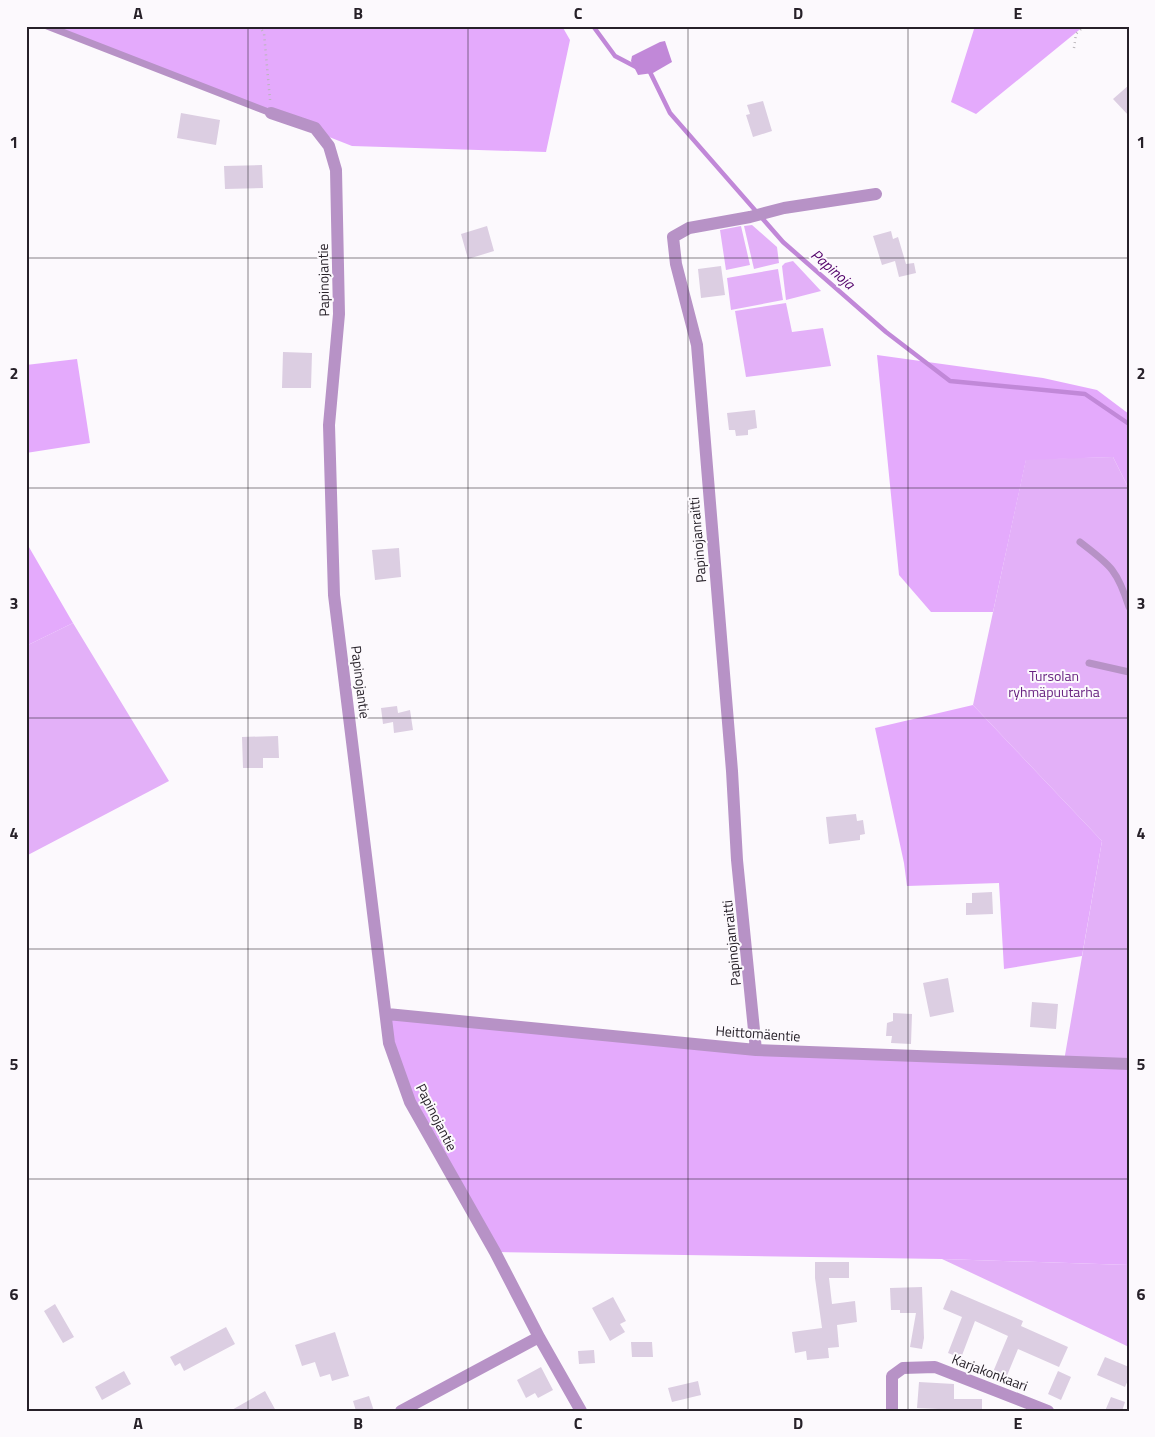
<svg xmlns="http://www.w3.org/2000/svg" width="1155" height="1437" font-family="'Titillium Web',sans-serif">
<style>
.green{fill:#e3b0f8}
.forest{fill:#e4aafc}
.water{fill:#c188d8}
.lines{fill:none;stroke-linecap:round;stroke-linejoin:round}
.stream{stroke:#c188d8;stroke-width:4.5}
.building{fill:#dccee2}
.path{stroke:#bab6bb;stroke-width:2.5;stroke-dasharray:1 4;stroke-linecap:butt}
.lane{stroke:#b792c6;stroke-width:7}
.street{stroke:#b792c6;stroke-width:12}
.grid{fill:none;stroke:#272129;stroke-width:1;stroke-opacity:0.55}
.labels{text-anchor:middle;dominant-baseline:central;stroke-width:4;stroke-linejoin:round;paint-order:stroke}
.street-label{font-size:14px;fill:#272129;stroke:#fcf9fd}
.park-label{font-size:14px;fill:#672180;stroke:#fcf9fd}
.water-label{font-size:15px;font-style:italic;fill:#510069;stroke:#fcf9fd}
.neatline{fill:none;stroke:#272129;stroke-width:2}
.grid-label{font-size:16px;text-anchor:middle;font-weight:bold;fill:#272129}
</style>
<rect width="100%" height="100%" fill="#fcf9fd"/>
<path class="green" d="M752 225 777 247 779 263 754 269 744 226Z
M741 226 750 265 726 270 720 230Z
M793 261 821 291 786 300 782 266 785 263Z
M778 269 783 300 731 310 727 278Z
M786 303 792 332 823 328 831 366 746 377 735 311Z
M1113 457 1129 489V1063L1064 1061 1102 841 973 705 1026 459Z
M73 623 169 781 26 856V646Z
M942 1259 1129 1265V1347Z"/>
<path class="forest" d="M47 26H562L570 40 546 152 352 146Z
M975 26H1084L976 114 951 102Z
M877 355 1043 378 1097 390 1129 414V489L1113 457 1026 460 993 612H931L899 575Z
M77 359 90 443 26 453V365Z
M26 542 73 623 26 646Z
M973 705 1102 841 1082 956 1004 969 999 883 907 886 904 863 875 728Z
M387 1014 756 1050 1129 1064V1265L942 1259 495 1252 410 1102Z"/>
<path class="water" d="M665 41 672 62 653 73 638 75 631 61 632 56 660 42Z"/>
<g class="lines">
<path class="stream" d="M593 26 615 56 636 67
M649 70 670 113 783 242 886 332 950 381 1085 394 1129 424"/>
</g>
<path class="building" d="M1129 85V116L1113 99Z
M763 101 772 131 753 137 746 115 750 114 747 105Z
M181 113 220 120 216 145 177 138Z
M262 165 263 188 225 189 224 166Z
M487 226 494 251 468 259 461 234Z
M891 231 893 239 898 237 906 264 914 263 916 273 899 277 895 261 882 265 873 236Z
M721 266 725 295 701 298 698 269Z
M283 352 312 353 311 388H282Z
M755 410 757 428 748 430V435L736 436 735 430H729L727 413Z
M399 548 401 577 375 580 372 550Z
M397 706 398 713 410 710 413 730 394 733 393 722 383 724 381 708Z
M278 736 279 758H263V768H243L242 737Z
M856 814 857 821 863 820 865 834 860 835V840L829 844 826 817Z
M992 892 993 914 966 915V903H972V893Z
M948 978 954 1012 930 1017 923 983Z
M1032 1002 1058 1004 1056 1029 1030 1027Z
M893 1013 912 1014 911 1044 891 1043 892 1036H886L887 1023 893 1021Z
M815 1262H849V1278H829L832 1304 855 1301 857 1322 837 1325 839 1347 828 1348 829 1358 807 1360 806 1351 795 1353 792 1332 822 1328 815 1278Z
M922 1287 924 1338 922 1349 910 1347 916 1313H900V1310H891L890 1288Z
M951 1290 1023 1321 1021 1326 1068 1347 1059 1367 1018 1349 1006 1378 993 1372 1008 1336 975 1321 961 1358 948 1353 962 1317 943 1309Z
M613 1297 626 1321 620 1324 625 1332 610 1341 592 1308Z
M55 1304 74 1337 63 1343 44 1311Z
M226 1327 235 1344 184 1371 180 1363 175 1366 170 1357Z
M335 1332 349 1376 332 1381 330 1374 320 1377 315 1362 302 1366 295 1345Z
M631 1342H652L653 1357H632Z
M594 1350 595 1363 579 1364 578 1351Z
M1105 1357 1129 1367V1378L1125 1387 1097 1375Z
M541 1367 553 1390 538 1398 535 1393 526 1398 517 1380Z
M124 1371 131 1384 102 1400 95 1387Z
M1058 1371 1071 1377 1061 1400 1048 1394Z
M698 1381 701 1395 672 1402 668 1388Z
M919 1382 954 1384V1399H982V1411L917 1408Z
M265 1391 276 1411H230Z
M369 1396 374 1411H356L353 1401Z
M1111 1397 1125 1402 1122 1411H1105Z"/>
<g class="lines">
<path class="path" d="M259 26 264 33 270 100
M1074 48 1076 34 1084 26"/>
<path class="lane" d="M47 26 271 113
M1080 542C1110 565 1117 569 1129 607
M1089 663 1129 672"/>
<path class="street" d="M271 113 315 128 329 146 336 170 339 314 329 425 334 595 389 1043 410 1102 495 1252 539 1337 401 1411
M387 1014 756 1050 1129 1064
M756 1050 737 860 732 771 697 345 676 264 673 237 689 228 750 217 784 208 876 194
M539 1337 581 1411
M892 1411V1376L903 1368 935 1367 1048 1411"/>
</g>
<path class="grid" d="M248 26V1411M468 26V1411M688 26V1411M908 26V1411M26 258H1129M26 488H1129M26 718H1129M26 949H1129M26 1179H1129"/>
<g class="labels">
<g class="street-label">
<text transform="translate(323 280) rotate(-91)">Papinojantie</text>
<text transform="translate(697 540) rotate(-95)">Papinojanraitti</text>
<text transform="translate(361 682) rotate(83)">Papinojantie</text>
<text transform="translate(731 943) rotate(-96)">Papinojanraitti</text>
<text transform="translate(758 1033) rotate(4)">Heittomäentie</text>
<text transform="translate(437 1117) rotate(63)">Papinojantie</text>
<text transform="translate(990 1372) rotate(21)">Karjakonkaari</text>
</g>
<g class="park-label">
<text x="1054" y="675">Tursolan<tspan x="1054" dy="16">ryhmäpuutarha</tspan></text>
</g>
<g class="water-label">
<text transform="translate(833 269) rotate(41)">Papinoja</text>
</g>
</g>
<rect width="1155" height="1437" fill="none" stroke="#fcf9fd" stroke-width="55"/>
<rect x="28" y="28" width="1100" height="1382" class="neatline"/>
<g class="grid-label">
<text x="138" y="19">A</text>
<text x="358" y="19">B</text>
<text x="578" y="19">C</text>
<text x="798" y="19">D</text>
<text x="1018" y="19">E</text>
<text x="14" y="148">1</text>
<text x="1141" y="148">1</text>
<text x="14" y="379">2</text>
<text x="1141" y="379">2</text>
<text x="14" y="609">3</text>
<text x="1141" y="609">3</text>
<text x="14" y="839">4</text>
<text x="1141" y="839">4</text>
<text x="14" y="1070">5</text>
<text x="1141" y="1070">5</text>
<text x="14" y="1300">6</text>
<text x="1141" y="1300">6</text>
<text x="138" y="1429">A</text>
<text x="358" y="1429">B</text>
<text x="578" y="1429">C</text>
<text x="798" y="1429">D</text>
<text x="1018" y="1429">E</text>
</g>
</svg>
